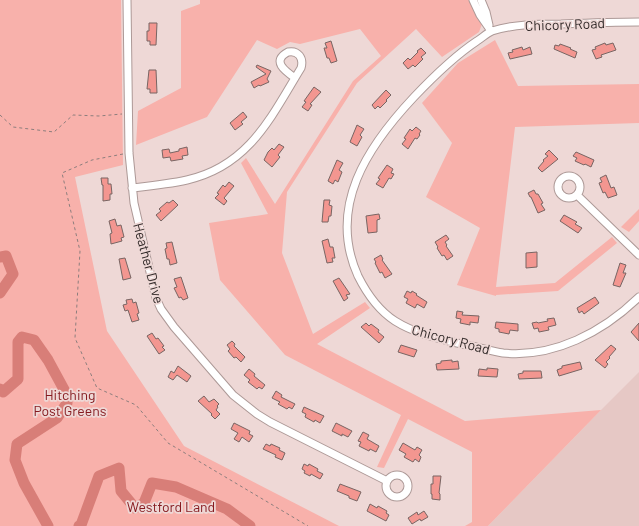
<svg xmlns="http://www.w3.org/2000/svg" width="639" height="526" font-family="Barlow,sans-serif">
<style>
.built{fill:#e6c8c5}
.green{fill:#f8b1ab}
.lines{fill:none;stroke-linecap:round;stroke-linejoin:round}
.river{stroke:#d87e78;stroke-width:11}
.building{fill:#f39690;stroke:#786563}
.minor-casing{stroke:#ad9997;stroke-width:9}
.path{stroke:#8d7e7d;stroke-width:1;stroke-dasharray:3 3;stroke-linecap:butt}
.minor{stroke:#fff;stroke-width:7}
.labels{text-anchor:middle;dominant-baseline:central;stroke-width:3.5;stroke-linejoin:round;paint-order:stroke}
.street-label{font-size:14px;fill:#322a29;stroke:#eed8d6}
.park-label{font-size:14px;fill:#85191e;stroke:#eed8d6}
</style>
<rect width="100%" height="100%" fill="#eed8d6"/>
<path class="built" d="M639 372V526H488L601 410Z"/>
<path class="green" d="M0 0H121L123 165 75 177 107 331 184 446 339 526H0Z
M200 0H471L482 24 479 32 442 57 416 29 357 83 287 192 282 253 313 334 365 302 370 308 317 344 465 421 601 410 488 526H465L472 522V452L408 419 384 468 377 467 401 415 285 355 220 280 209 223 268 214 241 163 246 158 275 204 353 81 381 56 360 29 300 44 290 42 277 49 257 40 207 117 136 145 138 111 181 88V11L200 4Z
M495 40 518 86 639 84V123L515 127 496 287 555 283 612 237 617 243 558 291 496 295V296L457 285 480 228 426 197 452 143 422 103 458 63Z
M639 209V221L629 232 621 227Z"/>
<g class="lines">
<path class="river" d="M0 257 6 256 13 274 0 293
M0 389 3 392 18 379V342L22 337 34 340 48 360 67 395V403L57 418 17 444 15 460 24 483 48 526
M79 526 81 525 99 476 119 468 121 491 135 508 144 503 152 483 176 487 227 509 250 526"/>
</g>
<path class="building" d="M149 23H157L156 45H150V41H147V31H149Z
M331 41 337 61 331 63 329 58H327L324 48H327L325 43Z
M605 43 606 45 613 43 616 50 601 55 602 57 596 59 592 50 596 49 595 47Z
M560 44 571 48 570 49 577 52 575 58 554 49 555 45 559 46Z
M522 47 523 50 530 47 532 54 510 59 508 53 513 52 512 50Z
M421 48 426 53 421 57 423 59 415 67 413 65 408 69 403 63 408 58 410 60 418 52 417 51Z
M257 65 271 71 267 79 269 82 260 86 259 85 254 88 251 82 266 74 256 67Z
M149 70H156L157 93H150V89H147Z
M314 87 321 92 310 104 312 105 308 111 302 107 306 102 304 101Z
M386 90 391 95 386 100 387 101 380 108 378 106 375 109 372 105Z
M243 112 247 117 241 122 243 124 235 130 230 123Z
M357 125 364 129 360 135 362 137 357 146 350 142Z
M416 127 421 131 419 134 420 135 417 139 415 138 408 149 402 144 406 139 404 138 410 129 412 131Z
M279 144 284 147 278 155 280 157 272 167 264 160 268 152 272 148 274 150Z
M187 147 188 155 182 156 183 159 171 161 170 157 163 158 162 150 169 149 170 153 179 151V149Z
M549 150 558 159 542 172 538 168 544 161 543 160 548 156 545 154Z
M576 152 594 160 591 167 585 164 584 165 575 161 577 158 573 156Z
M337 160 343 163 339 170 342 172 338 182 335 180 333 184 328 181Z
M387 165 393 169 391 173 394 174 391 179 389 178 383 188 376 184 380 179 378 178Z
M606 175 611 188 614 187 617 195 608 198 605 192 603 193 599 183 602 182 600 178Z
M101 178H108V184H111L112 194H110V200L103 201V185H102Z
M229 182 234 186 224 198 227 201 224 205 215 198 219 194 217 193 223 185 225 187Z
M534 190 536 194H538L543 203 541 204 545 210 538 213 531 197H530L528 193Z
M173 200 178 205 161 221 156 215 161 211 159 209 167 202 169 203Z
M324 200H330L329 205 332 206 331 216H329L328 222H322Z
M379 214 380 219 377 220V232L368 233 366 216Z
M564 215 577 222 575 224 582 228 578 233 560 221Z
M115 219 117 226 121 225 124 237 121 238 122 241 111 244 110 234 112 233 109 221Z
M446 235 449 239 445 242 447 245 446 246 453 256 447 260 444 255 442 256 437 248 438 247 435 242Z
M328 239 330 247H333L335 258H332L333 262 327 263 322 241Z
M172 242 177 263 170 265 169 259H167L165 249 167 248 166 243Z
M537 252V267L526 268V253Z
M381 255 383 259 382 260 392 274 385 278 382 272 380 273 375 263 376 262 374 259Z
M125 258 131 278 123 280 119 259Z
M620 263 626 265 623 273H626L620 287 613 285Z
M181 277 188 298 183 300 181 297 179 298 174 288 177 287 174 279Z
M339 278 350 294 346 295 348 298 344 301 333 281Z
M407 291 411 293 412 291 417 294 416 295 427 302 424 308 417 304 415 308 406 303 408 299 404 297Z
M595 297 599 303 584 314 582 311 579 313 577 308Z
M132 299 133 303 136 302 139 313 137 314 139 320 132 322 128 310 125 311 123 305 127 304 126 300Z
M457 311 463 312 462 315 479 316 478 323 470 322V325L460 323 461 319 456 318Z
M554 318 556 325 548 327 549 330 539 332 538 328 534 329 532 323 537 322 538 323 548 321 547 319Z
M496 322 518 324V331L510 330 509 334 499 332V329L495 328Z
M366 323 369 326 371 324 379 330 378 332 384 337 379 343 361 327Z
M639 323V341L631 332Z
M152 333 156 339 158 338 164 346 162 347 165 350 159 354 147 336Z
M232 341 235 344 234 346 245 357 241 362 236 357 234 358 228 351 230 349 227 345Z
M401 345 417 350 414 357 398 352Z
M611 345 616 349 609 357 610 358 606 362 608 364 605 368 595 360Z
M452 360V362L458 361 459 369 437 370 436 364 441 363V361Z
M580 362 582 369 559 376 557 370 562 368V366Z
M178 366 191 376 187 382 177 375 173 380 168 377 171 371 174 373Z
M487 368 498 369 497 377 478 376 479 369 487 370Z
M249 369 255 374 254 376 265 385 262 389 259 387 257 389 248 382 250 380 244 375Z
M523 371H541L542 378 519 379 518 374 523 373Z
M276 391 282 395 281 397 295 404 292 409 289 407 287 409 278 404 280 402 272 398Z
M204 396 209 402 214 399 219 404 217 406 218 407 216 410 220 414 215 419 211 415 212 414 198 401Z
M304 407 324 416 320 423 315 420 314 422 305 417 306 414 302 412Z
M234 423 250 431 249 434 253 436 249 442 242 437 239 442 234 439 238 433 231 429Z
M336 423 352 431 348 437 342 434V436L332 431Z
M363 432 369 435 367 439 379 446 376 452 370 449 369 451 359 446 361 442 358 441Z
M403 443 415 450 417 447 422 450 419 455 421 457 419 462 415 459 413 462 404 457 406 454 399 450Z
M266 444 270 446 271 444 280 448 279 450 285 453 282 460 275 457 276 455 263 449Z
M304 464 308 466 309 464 318 469 317 471 323 474 320 479 311 474 310 476 304 473 305 471 302 469Z
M433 476H441L439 493 440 494V500L432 499V494H431V484H433Z
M340 484 361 492 357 501 349 498V496L337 491Z
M370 504 377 508 378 506 387 511 386 513 389 515 386 521 367 511Z
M424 511 428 517 421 521 420 519 412 524 408 518 417 512 418 515Z"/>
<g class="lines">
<defs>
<path id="minor" d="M127 0 129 153 134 203 156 298 161 309 174 327 233 395 257 414 270 422 387 481
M473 0 480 15 491 31
M481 0 486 12 489 25
M639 22C613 22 587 23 561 24 538 24 514 24 492 31 487 33 482 38 477 41 453 57 433 77 414 97 367 147 327 207 358 276 367 294 378 310 395 321 414 333 436 338 457 343 473 346 488 350 503 353 554 358 603 332 639 297
M558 187a11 11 0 1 1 22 0a11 11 0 1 1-22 0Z
M132 188C150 186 169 184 187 180 249 166 271 117 301 68 304 58 298 50 288 52 271 61 285 71 295 78
M577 195 639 255
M386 486a11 11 0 1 1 22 0a11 11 0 1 1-22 0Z"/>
</defs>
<use href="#minor" class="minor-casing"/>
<path class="path" d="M0 115 13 127 54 132 73 115 99 116 122 114
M123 154 92 160 62 173 80 251 75 338 97 388 136 405 168 443 308 526"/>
<use href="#minor" class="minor"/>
</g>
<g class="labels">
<g class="street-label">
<text transform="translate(565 24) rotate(-2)">Chicory Road</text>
<text transform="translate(149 263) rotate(75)">Heather Drive</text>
<text transform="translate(451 339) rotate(15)">Chicory Road</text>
</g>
<g class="park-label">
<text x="70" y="394">Hitching<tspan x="70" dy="16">Post Greens</tspan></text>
<text x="171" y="506">Westford Land</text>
</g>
</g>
</svg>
